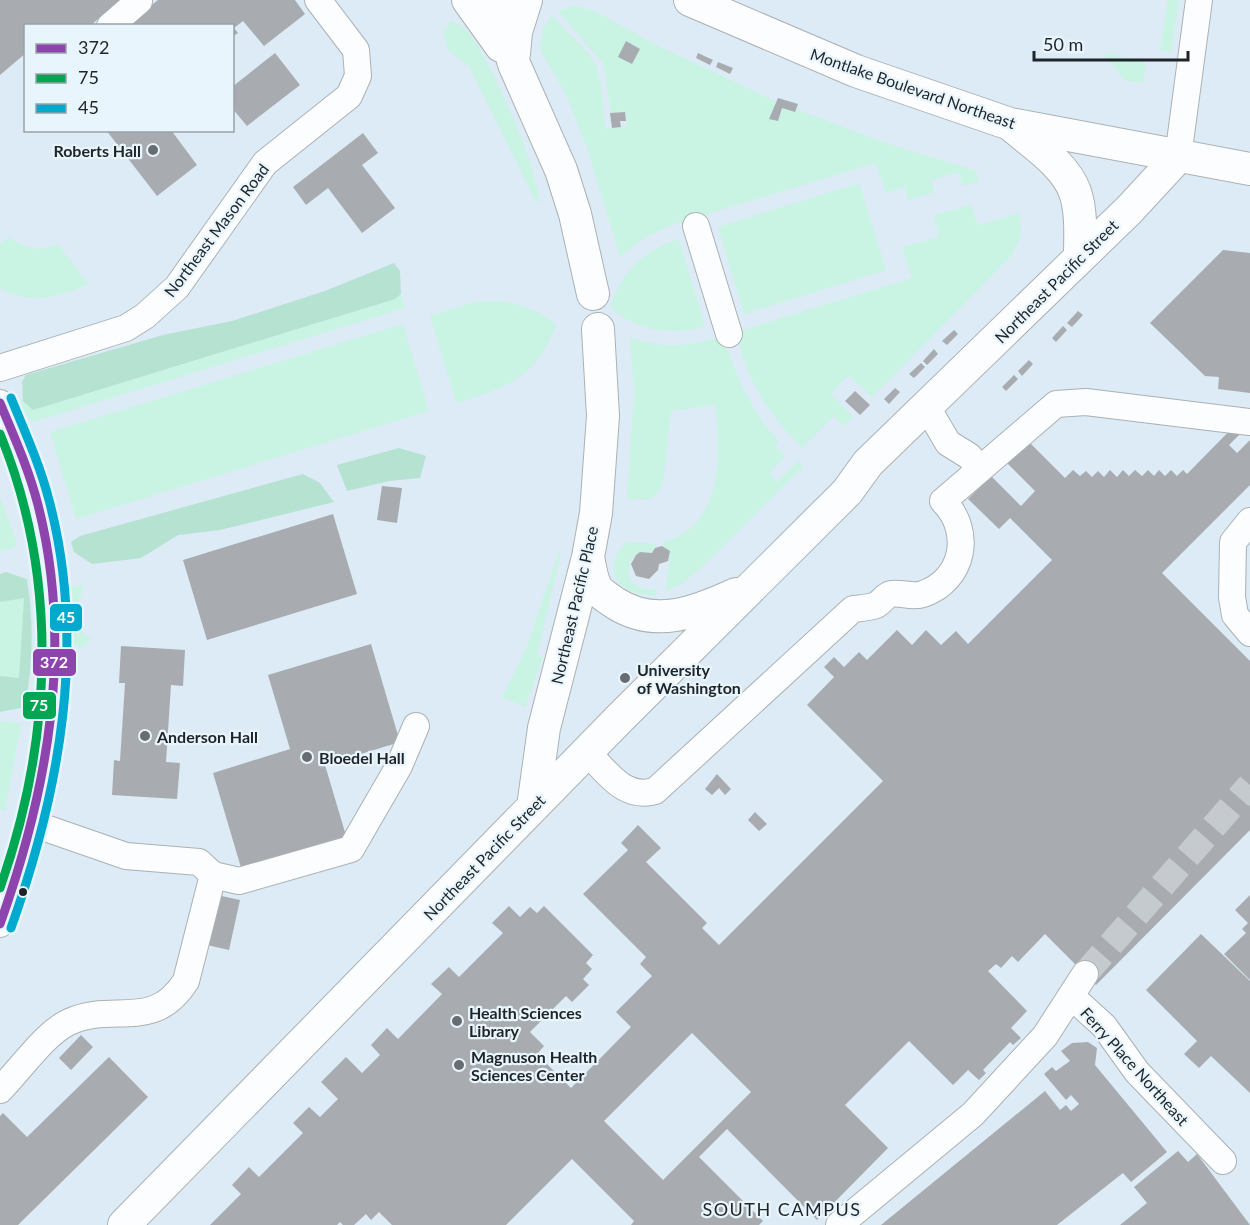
<svg xmlns="http://www.w3.org/2000/svg" width="1250" height="1225" font-family="Lato,sans-serif">
<style>
.built{fill:#dcebf5;fill-rule:evenodd}
.green{fill:#c9f3e3}
.forest{fill:#b6e2d2}
.building{fill:#a8acb0;fill-rule:evenodd}
.lines{fill:none;stroke-linecap:round;stroke-linejoin:round}
.minor-tunnel{stroke:#c4cace;stroke-width:26;stroke-dasharray:26 13;stroke-linecap:butt}
.minor-casing{stroke:#abb1b4;stroke-width:28}
.major-casing{stroke:#abb1b4;stroke-width:34}
.minor{stroke:#fcfdfe;stroke-width:26}
.major{stroke:#fcfdfe;stroke-width:32}
.bus-1-casing{stroke:#e9f5fd;stroke-width:14}
.bus-2-casing{stroke:#e9f5fd;stroke-width:14}
.bus-3-casing{stroke:#e9f5fd;stroke-width:14}
.bus-1{stroke:#8e44ad;stroke-width:9}
.bus-2{stroke:#00a651;stroke-width:9}
.bus-3{stroke:#00a9ce;stroke-width:9}
.poi-dot{fill:#676d70;stroke:#e9f5fd;stroke-width:2}
.bus-dot{fill:#1e2427;stroke:#e9f5fd;stroke-width:2}
.labels{text-anchor:middle;dominant-baseline:central;stroke-width:4.5;stroke-linejoin:round;paint-order:stroke}
.street-label{font-size:16px;fill:#1e2427;stroke:#e9f5fd}
.poi-label{font-size:16px;font-weight:bold;fill:#1e2427;stroke:#e9f5fd;text-anchor:start}
.neighbourhood-label{font-size:18px;letter-spacing:1.5px;fill:#1e2427;stroke:#e9f5fd}
.line-badge{stroke:#e9f5fd;stroke-width:2}
.badge-label{font-size:16px;text-anchor:middle;font-weight:bold;fill:#fff}
</style>
<rect width="100%" height="100%" fill="#eef4f8"/>
<path class="built" d="M0 0H1250V1225H0ZM26 26H232V130H26Z"/>
<path class="green" d="M1168 0H1179L1171 52 1160 50Z
M575 6 595 11 654 44 777 102 770 119 778 121 782 108 794 112 796 109 880 141 976 171 979 181 963 186 958 172 931 180 934 192 908 200 905 187 886 193 876 163 674 224 644 238 620 257 587 148 566 95 540 49 543 28 553 15C564 32 582 43 593 60 604 78 602 108 606 129L627 126 625 111 611 113 603 63 558 11Z
M452 21C457 24 463 27 467 31 492 62 537 165 540 204L533 196 469 66 448 50 443 32Z
M1103 52 1146 63 1143 83 1124 80Z
M859 183 886 270 744 314 718 227Z
M971 205 978 225 1020 213 1021 236 1011 256 872 397 848 375 831 394 853 417 844 426 833 416 802 448C766 410 748 383 736 332L912 278 902 247 939 237 934 215Z
M10 237C25 250 40 252 58 244L88 284C60 298 29 304 0 289V244Z
M679 239 705 326C670 337 638 330 610 308 620 273 644 250 679 239Z
M401 294 405 308 33 422 21 410 22 395 23 401 398 297Z
M499 301C521 303 538 311 556 324 538 377 506 388 456 403L430 316 474 302Z
M403 324 429 411 76 519 50 432Z
M723 336C736 376 750 410 779 442L775 446 785 456 769 473 777 482 798 461 803 467 700 569 681 584 666 591 670 554 662 542C724 528 721 454 715 405L671 411 663 484 657 494 647 500 627 499 634 393 630 337C662 350 691 346 723 336Z
M0 497 17 543 13 548 0 552Z
M626 542 657 544 652 553C622 544 618 595 656 589L657 595C620 597 599 571 626 542Z
M559 551 561 553 537 655 543 657 525 707 502 697 526 649Z
M84 584C79 605 71 609 81 633L92 639 80 648 72 644 70 592 72 587Z
M24 597 19 679 0 676V602Z
M0 721 21 723 5 811 0 809Z"/>
<path class="forest" d="M394 263 400 271 401 294 395 299 33 410 23 401 22 382 26 375 163 335 232 321 325 291Z
M399 448 426 456 420 478 389 481 347 491 337 465Z
M303 474 320 483 334 502 220 530 178 535 141 558 92 564 74 552 71 542 80 536Z
M6 572 27 579C34 623 33 663 25 707L0 712V676L19 678 24 598 0 602V574Z"/>
<path class="building" d="M0 0H120L90 26H26V53L0 75Z
M158 0H295L305 14 264 46 243 21 234 28 238 33 232 37V26H125Z
M626 41 640 49 632 64 618 57Z
M275 53 300 85 247 126 232 108V87Z
M698 53 713 60 710 65 696 58Z
M718 62 733 68 730 74 716 67Z
M778 98 798 104 795 112 782 108 778 121 769 119Z
M625 112 626 121H620L621 127 612 128 610 113Z
M106 130H171L197 165 157 196Z
M363 133 378 153 362 165 395 208 362 233 328 188 306 205 293 187Z
M1223 250 1250 253V393L1218 389 1219 377 1205 376 1150 323Z
M1078 311 1083 315 1072 327 1067 323Z
M1063 326 1067 330 1056 342 1052 338Z
M954 330 958 334 947 345 942 341Z
M934 349 938 354 927 365 923 361Z
M1029 360 1033 364 1022 376 1018 371Z
M921 363 925 367 914 378 909 374Z
M1014 375 1018 379 1006 391 1002 387Z
M895 388 900 392 889 404 884 399Z
M855 391 870 405 860 415 845 401Z
M1250 410V424L1229 445 1237 453 1250 440V485L1162 573 1250 661V830L1096 985 1045 934 1018 962 1012 956 1001 968 996 964 988 971 1027 1011 1011 1028 1021 1038 1013 1045 1010 1042 983 1070 986 1073 979 1080 968 1070 953 1085 909 1041 845 1105 888 1148 817 1220 727 1129 699 1157 763 1221 759 1225H631L634 1221 572 1159 506 1225H392L379 1212 371 1220 366 1214 354 1225H343L340 1222 337 1225H210L241 1194 232 1185 249 1167 259 1177 303 1133 293 1123 309 1107 320 1117 338 1099 321 1082 346 1057 362 1073 380 1055 371 1045 387 1028 398 1039 442 994 431 984 449 967 459 977 503 933 492 923 509 906 520 917 530 907 537 913 544 906 593 955 586 963 592 969 583 979 589 985 572 1002 566 996 530 1032 544 1046 537 1054 571 1088 631 1027 616 1012 652 976 640 964 646 957 583 894 628 850 621 843 638 825 661 848 646 862 707 923 702 928 719 945 883 781 807 705 834 677 824 667 834 657 844 667 859 652 867 660 897 630 912 645 926 630 941 645 956 631 968 644 1052 560 1010 518 999 529 968 499 991 476 1021 506 1035 491 1004 460 1025 438 1065 478 1073 470 1080 476 1086 471 1092 477 1098 471 1104 477 1110 470 1117 477 1123 470 1129 476 1135 470 1142 476 1148 470 1154 476 1159 470 1165 476 1171 470 1177 476 1183 470 1187 474ZM692 1033 751 1092 663 1180 604 1121Z
M382 486 402 488 397 523 377 520Z
M333 514 357 594 207 640 183 560Z
M662 546 670 551 668 561 659 564 658 570 649 579 636 576 631 564 636 555 640 552 652 553 655 548Z
M371 644 400 742 325 765 347 839 242 871 213 773 290 749 268 675Z
M121 646 185 650 183 686 171 685 166 762 180 763 177 799 112 795 114 760 120 761 125 683H119Z
M717 774 731 789 725 795 719 788 712 795 705 789Z
M755 812 767 824 759 831 748 820Z
M217 895 240 900 229 950 207 945Z
M1250 895V980L1224 954 1246 933 1242 929 1248 923 1235 910Z
M1201 934 1250 981V1093L1211 1056 1199 1068 1184 1054 1197 1041 1146 990Z
M81 1035 93 1047 71 1070 59 1058Z
M1088 1042 1097 1048 1095 1065 1167 1152 1131 1182 1123 1173 1057 1225H881L1045 1091 1060 1110 1066 1105 1071 1111 1079 1104 1071 1095 1066 1100 1044 1074 1052 1067 1056 1071 1070 1061 1061 1051 1072 1043Z
M109 1057 148 1097 18 1225H0V1116L3 1113 27 1137Z
M1178 1151 1188 1162 1197 1154 1250 1225H1120L1147 1203 1134 1187Z"/>
<g class="lines">
<path class="minor-tunnel" d="M1085 974 1250 785"/>
<defs>
<path id="minor" d="M110 26 139 1
M1178 157 1199 0
M696 226 729 334
M0 368 126 328 145 316 177 287 265 163 349 96 358 76 356 50 318 0
M0 403C16 440 32 478 41 518 72 652 49 798 0 924
M927 407 948 443 969 456 979 468
M1250 521 1233 542 1232 597 1235 615 1250 633
M587 752C607 772 624 800 655 791L853 609C860 608 869 608 876 605 881 603 885 595 891 594 901 592 912 598 923 594 964 580 973 531 943 501L1056 404 1086 402 1250 422
M31 823 126 856 199 862 213 875 239 881 351 849 399 766 416 726
M1071 996 1104 1026 1137 1072 1223 1161
M0 1090C19 1071 45 1033 69 1022 113 1001 153 1033 186 981L213 875
M839 1225 973 1114 1045 1036 1085 974"/>
<path id="major" d="M468 0 501 46
M495 0 514 64 561 170 575 214 593 294
M690 0 856 71 1010 124 1250 169
M514 54 516 32 526 0
M1011 125C1033 144 1065 164 1075 192 1082 212 1080 236 1080 257
M588 557C590 566 591 576 595 585 598 592 609 599 615 603 655 629 697 612 736 594
M533 807 544 728 588 557 596 513 603 416 598 329
M124 1225 618 720 847 492 868 463 1129 210 1178 157"/>
</defs>
<use href="#minor" class="minor-casing"/>
<use href="#major" class="major-casing"/>
<use href="#minor" class="minor"/>
<use href="#major" class="major"/>
<defs>
<path id="bus-1" d="M0 403C14 436 29 470 38 505 74 646 48 790 0 924"/>
<path id="bus-2" d="M0 434C60 579 52 741 0 888"/>
<path id="bus-3" d="M11 398C25 432 40 465 49 500 87 643 60 791 11 928"/>
</defs>
<use href="#bus-1" class="bus-1-casing"/>
<use href="#bus-2" class="bus-2-casing"/>
<use href="#bus-3" class="bus-3-casing"/>
<use href="#bus-1" class="bus-1"/>
<use href="#bus-2" class="bus-2"/>
<use href="#bus-3" class="bus-3"/>
</g>
<g class="poi-dot">
<circle cx="153" cy="150" r="6"/>
<circle cx="625" cy="678" r="6"/>
<circle cx="145" cy="736" r="6"/>
<circle cx="307" cy="757" r="6"/>
<circle cx="457" cy="1021" r="6"/>
<circle cx="459" cy="1065" r="6"/>
</g>
<circle class="bus-dot" cx="23" cy="892" r="5"/>
<g class="labels">
<g class="street-label">
<text transform="translate(913 88) rotate(19)">Montlake Boulevard Northeast</text>
<text transform="translate(216 230) rotate(-53)">Northeast Mason Road</text>
<text transform="translate(1056 281) rotate(-45)">Northeast Pacific Street</text>
<text transform="translate(574 605) rotate(-77)">Northeast Pacific Place</text>
<text transform="translate(484 857) rotate(-46)">Northeast Pacific Street</text>
<text transform="translate(1135 1066) rotate(48)">Ferry Place Northeast</text>
</g>
<g class="poi-label">
<text x="141" y="150" text-anchor="end">Roberts Hall</text>
<text x="637" y="669">University<tspan x="637" dy="18">of Washington</tspan></text>
<text x="157" y="736">Anderson Hall</text>
<text x="319" y="757">Bloedel Hall</text>
<text x="469" y="1012">Health Sciences<tspan x="469" dy="18">Library</tspan></text>
<text x="471" y="1056">Magnuson Health<tspan x="471" dy="18">Sciences Center</tspan></text>
</g>
<g class="neighbourhood-label">
<text x="782" y="1209">SOUTH CAMPUS</text>
</g>
</g>
<g class="line-badge">
<rect x="49" y="603" width="34" height="29" rx="6" fill="#00a9ce"/>
<rect x="32" y="648" width="45" height="29" rx="6" fill="#8e44ad"/>
<rect x="22" y="691" width="35" height="29" rx="6" fill="#00a651"/>
</g>
<g class="badge-label">
<text x="66" y="623">45</text>
<text x="54" y="668">372</text>
<text x="39" y="711">75</text>
</g>
<rect x="24" y="24" width="210" height="108" fill="#e9f5fd" stroke="#98a1a7" stroke-width="1.5"/>
<rect x="36" y="44" width="30" height="9" fill="#8e44ad" stroke="#98a1a7" stroke-width="1.5"/>
<text x="78" y="54" font-size="18" fill="#1e2427">372</text>
<rect x="36" y="74" width="30" height="9" fill="#00a651" stroke="#98a1a7" stroke-width="1.5"/>
<text x="78" y="84" font-size="18" fill="#1e2427">75</text>
<rect x="36" y="104" width="30" height="9" fill="#00a9ce" stroke="#98a1a7" stroke-width="1.5"/>
<text x="78" y="114" font-size="18" fill="#1e2427">45</text>
<path d="M1034 51v9h154v-9" fill="none" stroke="#1e2427" stroke-width="3"/>
<text x="1043" y="51" font-size="18" fill="#1e2427" stroke="#e9f5fd" stroke-width="4.5" paint-order="stroke">50 m</text>
</svg>
